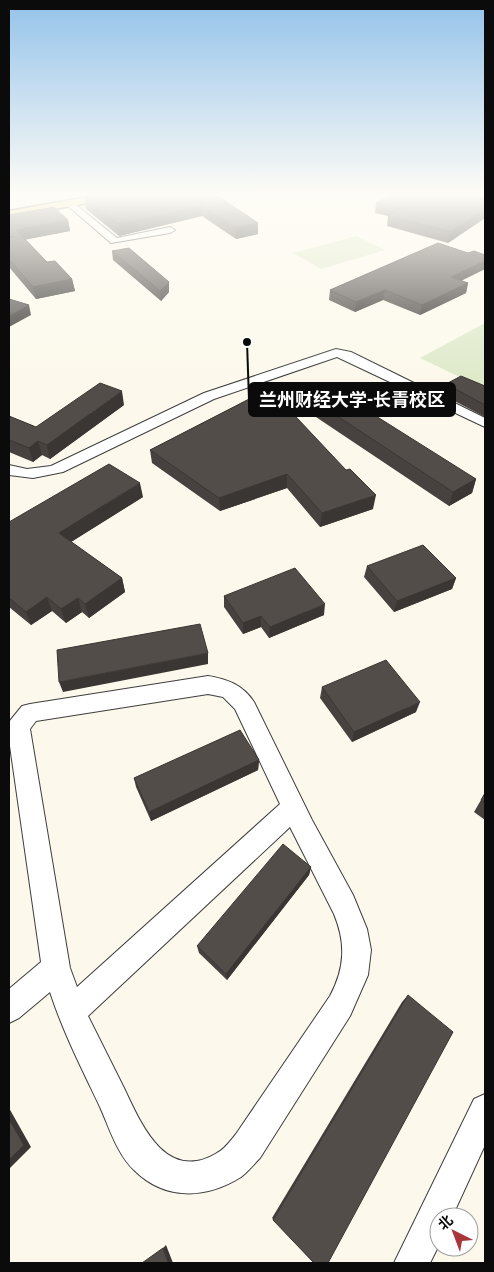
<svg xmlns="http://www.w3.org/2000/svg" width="494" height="1272" font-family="Literata,'Noto Sans SC',serif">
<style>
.pitch{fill:#dfeacb}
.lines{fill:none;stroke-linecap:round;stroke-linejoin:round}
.minor-casing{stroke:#3e3e3e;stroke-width:2}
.major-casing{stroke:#1c1c1c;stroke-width:3}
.minor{fill:#fff;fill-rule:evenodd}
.major{fill:#e6ca72;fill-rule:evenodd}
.wall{fill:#47423f}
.shaded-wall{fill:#393633}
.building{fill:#524d49;stroke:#393633}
.leader{fill:none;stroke:#0b0b0b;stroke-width:2}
.callout-dot{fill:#0b0b0b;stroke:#fff;stroke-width:2}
.callout{fill:#0b0b0b;stroke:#0b0b0b;stroke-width:2}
.callout-label{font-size:18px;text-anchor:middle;font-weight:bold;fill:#fff}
</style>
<rect width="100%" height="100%" fill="#fcf9ec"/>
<path class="pitch" d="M356 236 385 250 321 269 293 253Z
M485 323V389L420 358Z"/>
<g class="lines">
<defs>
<path id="minor" d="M70 200 117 238 170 227 175 230 170 233 111 243 67 205 66 203Z
M336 349 351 352 485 418V427L337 357 214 399 63 472 33 478 9 475V465L27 469 51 466 204 393Z
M208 676C227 679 243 685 254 702L312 820 353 895 367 929 371 950 368 975 350 1016 260 1158C254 1164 248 1172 241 1177 206 1199 165 1201 134 1170 117 1154 109 1127 100 1107 82 1069 63 1032 50 992L19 1018 9 1023V989L41 962 9 739V722L22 706 30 704ZM208 694 223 697 235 709 280 804 77 987 70 968 30 729 36 721ZM290 827 334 914C346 943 345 968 330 996L236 1134C231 1140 225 1149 217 1153 166 1184 141 1124 124 1088 112 1064 100 1040 88 1016Z
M485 1094V1145L452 1217H439V1245L430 1263H394L474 1099Z"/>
<path id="major" d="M93 196H117L111 199 9 217V211Z"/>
</defs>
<use href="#minor" class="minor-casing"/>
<use href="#major" class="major-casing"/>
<use href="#minor" class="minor"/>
<use href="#major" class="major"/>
</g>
<path class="wall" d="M485 196V218L448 243 387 226 388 216 375 213 376 203Z
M173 197 258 223V234L236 239 202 216 119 236 86 209 85 198Z
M9 215 68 220 70 231 25 239 47 262 72 279 75 291 36 299 9 267Z
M112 251 169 292 161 301 113 260Z
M468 253 485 255V269L461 281 468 283 466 293 420 315 383 300 355 312 329 300 330 290Z
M446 384 485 386V417L443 395Z
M302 393 476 479 472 493 449 506 301 407Z
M255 396 373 509 320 527 287 488 220 511 152 463 150 450Z
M124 405 50 459 42 455 33 462 9 452V416L36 427Z
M143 497 71 542 122 578 125 592 89 618 82 612 66 623 52 611 31 625 9 607V522Z
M367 566 456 578 452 589 394 612 364 577Z
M224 596 324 615 269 638 261 627 243 634 224 607Z
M322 687 416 712 352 742 320 698Z
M259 760 258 770 151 821 136 787 134 778Z
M485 793V820L474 812Z
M311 867 309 875 227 980 199 953 197 946Z
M408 995 314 1263 272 1218 402 1002Z"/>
<path class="shaded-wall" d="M202 206V216L119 236 118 224Z
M485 209V218L448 243 451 232Z
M68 220 70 231 19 241 16 230Z
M258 223V234L236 239V228Z
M485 261V269L449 286 451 277Z
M72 279 75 291 36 299 33 287Z
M169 282V292L161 301 160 291Z
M468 283 466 293 420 315 422 305Z
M385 290 383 300 355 312 356 302Z
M29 305 31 315 9 327V316Z
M122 391 124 405 50 459 47 445Z
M38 441 42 455 33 462 29 448Z
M287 474V488L220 511 219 498Z
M476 479 472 493 449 506 453 492Z
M140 483 143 497 63 547 59 533Z
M376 495 373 509 320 527 322 513Z
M122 578 125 592 89 618 85 604Z
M456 578 452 589 394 612 397 601Z
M47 597 52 611 31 625 26 612Z
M78 598 82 612 66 623 61 609Z
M325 604 324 615 269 638 270 627Z
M261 616V627L243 634V623Z
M208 653V664L63 692 59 682Z
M420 702 416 712 352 742 354 732Z
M259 760 258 770 151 821 149 812Z
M311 867 309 875 227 980 226 974Z
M9 1108 31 1147 9 1169Z
M166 1245 173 1263H168L163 1248Z"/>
<path class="building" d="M96 196H172L173 197 175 196H218L258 223 236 228 202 206 118 224 85 198Z
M391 196H485V209L451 232 388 216 401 209 376 203Z
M54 207 68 220 16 230 47 262 55 261 72 279 33 287 9 259V238L15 236 9 237V215Z
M438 243 468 253 474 251 485 255V261L451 277 468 283 422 305 385 290 356 302 330 290Z
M129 248 169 282 160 291 112 251Z
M9 299 29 305 9 316Z
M461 376 485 386V405L446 384Z
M100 383 122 391 47 445 38 441 29 448 9 440V416L36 427Z
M325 384 476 479 453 492 302 393Z
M255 396 274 397 280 403 282 402 346 470 350 469 376 495 322 513 287 474 219 498 150 450Z
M109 464 140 483 59 533 122 578 85 604 78 598 61 609 47 597 26 612 9 598V522Z
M423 545 456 578 397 601 367 566Z
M295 568 325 604 270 627 261 616 243 623 224 596Z
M200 624 208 653 59 682 57 650Z
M386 660 420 702 354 732 322 687Z
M240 730 259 760 149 812 134 778Z
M485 793V803L481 800Z
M283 844 311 867 226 974 197 946Z
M408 995 453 1032 328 1263H314L273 1220Z
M9 1119 24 1145 9 1160Z
M163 1248 168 1263H142Z"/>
<linearGradient id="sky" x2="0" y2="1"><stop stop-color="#94c3ea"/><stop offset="0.52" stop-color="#fefcf6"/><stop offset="1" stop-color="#fefcf6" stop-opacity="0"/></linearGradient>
<rect width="494" height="374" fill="url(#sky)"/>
<path class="leader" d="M247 342L249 400"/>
<circle class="callout-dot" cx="247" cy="342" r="5"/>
<rect class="callout" x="249" y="383" width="206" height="33" rx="5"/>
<g class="callout-label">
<text x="352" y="406">兰州财经大学-长青校区</text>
</g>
<rect width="494" height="1272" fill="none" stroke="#0b0b0b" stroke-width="20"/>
<g transform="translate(454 1232) rotate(318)"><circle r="24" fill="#ffffff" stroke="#9d9d9d"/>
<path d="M0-4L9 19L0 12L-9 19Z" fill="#a8363b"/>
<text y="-8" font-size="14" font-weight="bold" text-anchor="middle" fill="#0b0b0b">北</text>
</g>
</svg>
